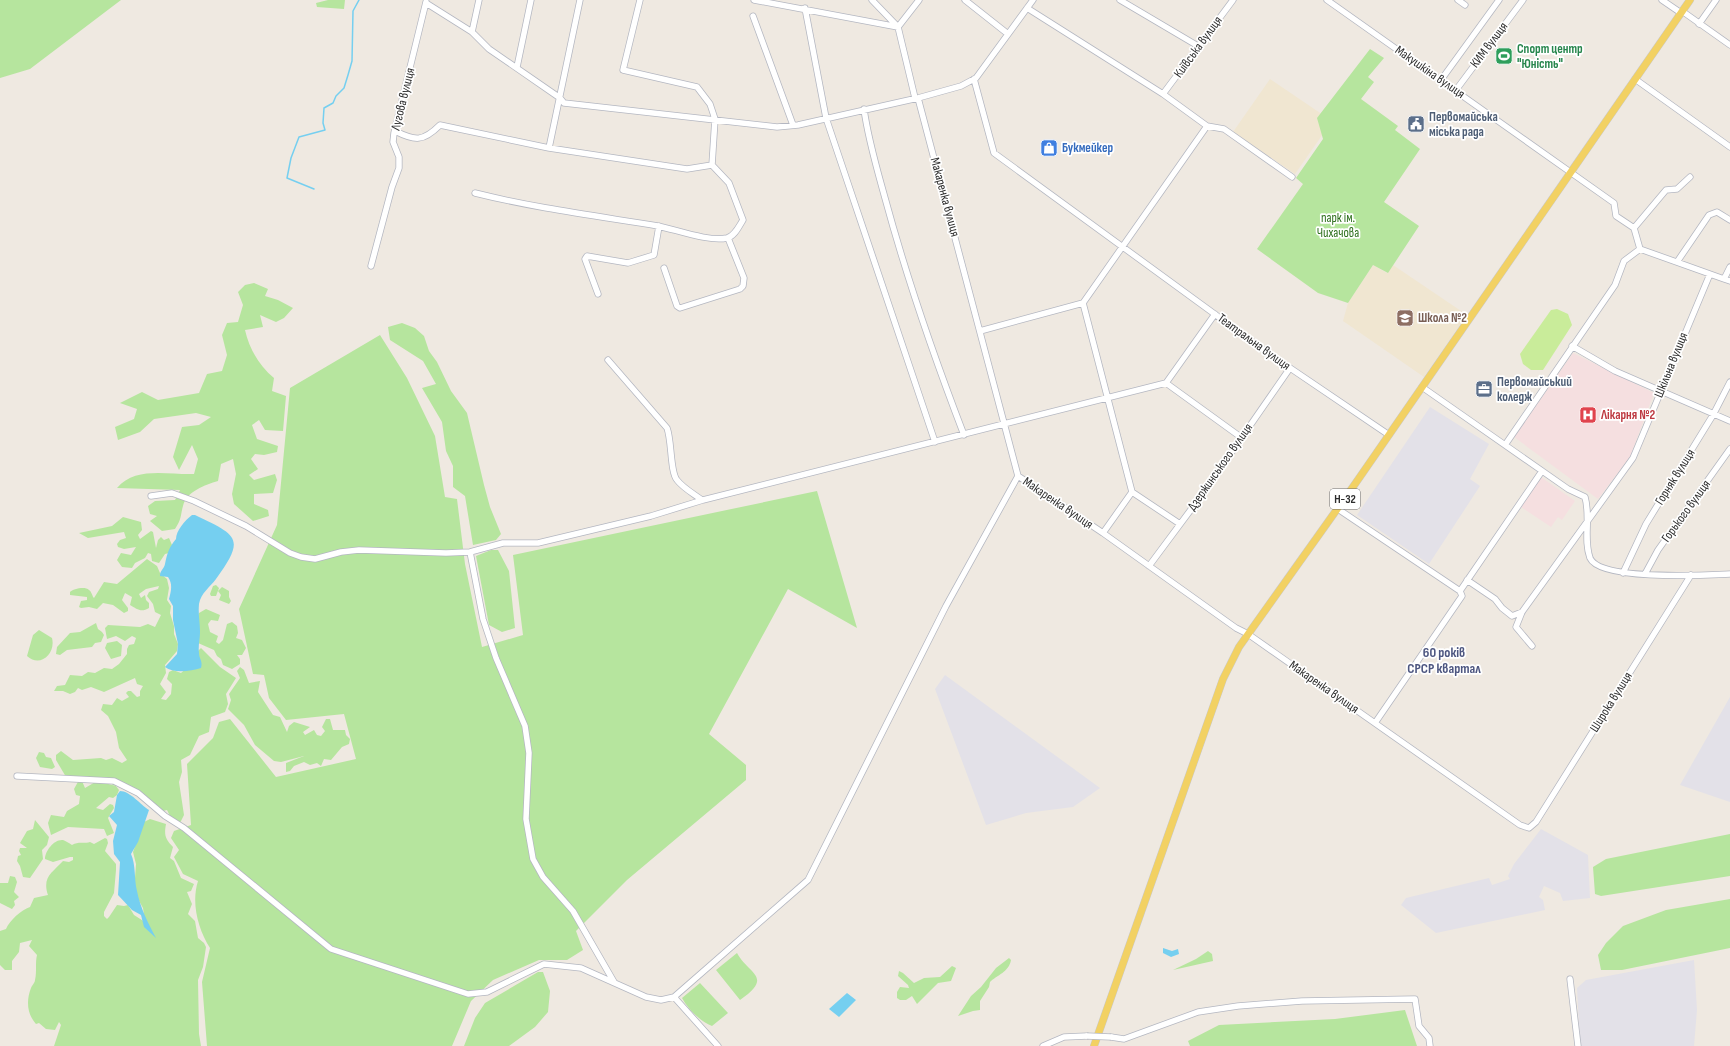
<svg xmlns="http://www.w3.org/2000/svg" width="1730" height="1046" font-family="'Sofia Sans Condensed',sans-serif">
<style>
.industrial{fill:#e3e1e8}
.education{fill:#f0e6d1}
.medical{fill:#f5dfe0}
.green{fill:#b6e59e}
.pitch{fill:#c9ec9a}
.water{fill:#75cff0}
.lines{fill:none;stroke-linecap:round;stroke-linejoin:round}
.stream{stroke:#75cff0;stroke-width:1.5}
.minor-casing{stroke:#b4b7c1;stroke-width:7}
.major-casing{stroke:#c9c9c9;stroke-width:8}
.minor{stroke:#fff;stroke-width:5.5}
.major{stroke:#f2d163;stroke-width:7}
.minor-bridge-casing{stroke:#b4b7c1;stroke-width:7;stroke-linecap:butt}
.minor-bridge{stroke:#fff;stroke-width:5.5}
.labels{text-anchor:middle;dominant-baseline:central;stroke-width:3.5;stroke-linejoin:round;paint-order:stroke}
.shield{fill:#fff;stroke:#6d6d6d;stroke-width:1}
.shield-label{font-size:12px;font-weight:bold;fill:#2e2e2e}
.street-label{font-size:13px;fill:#2e2e2e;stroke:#fff}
.leisure-label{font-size:13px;font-weight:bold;fill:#27864d;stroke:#fff;text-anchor:start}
.service-label{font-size:13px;font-weight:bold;fill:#4e5e75;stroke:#fff;text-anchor:start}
.shop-label{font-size:13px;font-weight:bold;fill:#366cbe;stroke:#fff;text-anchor:start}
.park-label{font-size:13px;fill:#2c6e1b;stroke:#fff}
.education-label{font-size:13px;font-weight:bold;fill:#785e54;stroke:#fff;text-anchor:start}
.health-label{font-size:13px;font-weight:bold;fill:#be3a42;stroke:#fff;text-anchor:start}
.neighbourhood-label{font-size:14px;font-weight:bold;fill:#4d5680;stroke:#fff}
</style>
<rect width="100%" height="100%" fill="#efe9e1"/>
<path class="industrial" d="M1430 407 1489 444 1470 479 1480 486 1429 564 1357 515Z
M945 675 1100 788 1073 807 1026 813 986 825 935 689Z
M1730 697V802L1680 785Z
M1541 829 1588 855 1590 898 1563 901 1560 893 1544 886 1539 897 1543 900 1545 910 1436 933 1401 905 1406 898 1489 878 1492 885 1510 879 1508 876 1514 864Z
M1694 960 1697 1010 1694 1046H1580L1577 988 1586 980Z"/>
<path class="education" d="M1270 79 1332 121 1295 174 1233 132Z
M1373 265 1387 273 1393 265 1467 315 1424 377 1343 321 1348 303Z"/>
<path class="medical" d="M1573 353 1654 393 1630 457 1598 499 1514 437Z
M1541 477 1575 501 1562 520 1558 517 1551 527 1521 507Z"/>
<path class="green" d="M0 0H121L30 69 0 78Z
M328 0H345L344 9 317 7 316 3Z
M1370 49 1384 58 1368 77 1374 82 1361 99 1398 126 1395 130 1420 149 1384 202 1419 226 1388 273 1373 265 1348 303 1318 293 1257 249 1303 184 1296 178 1323 139 1317 118Z
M254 283 268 289 265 296 278 300 293 308 284 318 276 322 260 315 263 327 245 330C249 348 259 366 274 378L272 391 286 396 283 431 265 430 259 420 252 425 257 439 278 446 277 452 264 455 255 454 251 459 258 469 249 475 254 480 275 474 277 480 273 493 254 494V504L268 510 269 516 253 521 234 504 232 494 236 474 233 459 221 464 218 481C205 485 187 491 183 506 180 517 182 518 175 529L162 531 150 521 157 516 150 514 148 506 155 501 175 500 180 490 117 488C135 466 168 475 194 474L198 459 192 445 179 470 173 457 182 427 199 425 211 417 196 413 154 419 140 432 118 440 115 427 134 419 137 409 120 403 142 392 158 400 199 393 207 374 222 371 227 355 222 335 227 323 238 322 243 305 238 292 245 285Z
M402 323 415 328 424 336 429 351 437 362 451 391 467 413 484 485 490 507 501 534 496 540 473 545 465 496 453 487V466L446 451 442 422 422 388 436 384 423 361 390 340 388 327Z
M380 335 407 378 435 436 445 497 457 499 465 564 482 647 523 635 513 555 817 491 857 628 788 589 709 734 746 765V780L627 880 576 931 583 950 567 960H539L493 980 471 1001 452 1046H207L202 982 210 948C198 929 191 903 198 881L183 874 174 857 179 850 171 838 174 831 191 825 187 764 213 738 219 722 230 719 276 777 356 759 344 714 286 720 269 698 264 675 253 674 239 609 277 525 290 388Z
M123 517 141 522 142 530 138 535 140 539 151 531 153 532 156 548 158 540 161 537 164 540 169 538 172 545 169 553 165 554 159 563 152 561 151 554 148 553 145 558 135 563 132 568 122 567 117 560 121 553 131 555 136 547 124 549 118 547 117 544 120 540 126 538 124 532 88 538 79 533 112 526Z
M491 550H498L509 571 515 628 502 632 489 625 476 556Z
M147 559 157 566 160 573 167 579 169 588 167 600 171 606 170 613 174 626V634L178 644 177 651 165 665 166 673 160 684 166 692 161 699 166 700 171 694 172 684 167 679 169 672 173 670 181 673C190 666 193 655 201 648L220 667 236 678 226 694 228 704 225 712 211 717 209 732 199 736 190 755 181 760 182 772 179 782 184 815 180 823 172 820 167 810 163 811 132 789 113 785 107 780 79 779 72 782H69L56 760V755L61 751 73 760 101 758 106 760 112 758 122 763 127 760 119 748 116 732 108 716 101 710 103 704 112 705 117 698 122 701 129 697 126 693 128 691H131L137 697 140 696V691L143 686 137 684 135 678 104 692 91 687 82 690 78 688 75 692 70 694 63 691H54L57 686 65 685 70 675 82 676 88 672 95 673 104 668 112 669 119 664 127 654V649L129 645 134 644 136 638 132 636 125 641 116 636 107 639 105 628 108 625 140 627 148 624 155 627 161 615 155 612 153 604 147 596 149 592 158 589 159 586 146 589 139 594 141 598 145 595 146 600 149 603V608C141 613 137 609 130 605L132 597 125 593 122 600 128 608V611L124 613 113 605 103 603 97 609 89 607 81 608 79 607 81 601 87 600V597L70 595V592C73 589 85 586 89 590 92 592 92 596 94 598L104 582 117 584Z
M216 585 219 588 216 596H211L210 594 213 586Z
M222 587 229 591V597L231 601 229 604 219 600 221 595 218 591Z
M206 609 220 615 218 621 211 620 208 624 210 632 218 636 216 642 219 644 223 640 227 624 232 622 237 626 238 633 236 638 242 640 246 648 242 655H237L240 659V664L232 669 223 665 221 659 217 656 214 650 198 643 196 622 199 613Z
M96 623 98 629 102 632 104 635 101 642 95 643 92 647 67 650 60 655 56 654 57 647 70 633 80 632Z
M39 630 52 638C56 654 40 668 27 656L33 635Z
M117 641 122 645 121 656 111 659 105 648 107 643Z
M240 667 244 670 249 683 260 681 258 692 273 715 280 717 287 732 289 726 294 722 310 727 303 732 305 735 314 730 317 735 321 736 325 731 322 727 326 719H330L333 730H345L346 735 350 739 349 744 342 747 331 760 324 759 321 766 317 763 310 765 304 762 294 766 290 771 286 772V763L304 756 281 762 274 761 255 745 244 725 228 709 231 700 229 694 240 678 237 671Z
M39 752 44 753 46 757 51 758 55 767 52 769 40 767 36 758Z
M79 780 82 781 85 788 97 781 116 786 119 790 117 795 113 798 109 797 96 808 103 810 110 804 113 805 114 808 108 818 114 833 107 836 104 829 68 827 51 835 48 823 51 815 64 817 67 811 79 804 80 796 76 795 74 789Z
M150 819 166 824C164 835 165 839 173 847L170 858 174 861 181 878 194 884 191 891 187 892 192 904 188 914 195 921 198 938 204 943 206 947 203 967 198 980 199 1034 201 1046H54L61 1025 59 1022 55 1030 46 1029 39 1023 36 1024C27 1014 26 1001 31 988 32 985 35 983 35 980 37 971 35 963 37 955L29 946 32 940 20 943 19 952 12 961V970H5L0 965V931L6 929C10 920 21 910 30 907L34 898 48 895C42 877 52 873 63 861L69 862 73 860V857H70L53 862 45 859C45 851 54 839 63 840 66 841 69 843 72 845 79 841 83 844 90 842L94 844 105 838 107 839 108 843 105 851 116 864V870L114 893 104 912V916L107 919 109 917 117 905 124 906 128 905 134 915 145 922 143 908 134 892 136 864 133 852 144 822Z
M35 820 49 837 47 845 42 850 43 859 30 878 23 877 20 866 17 861 18 856 21 855 19 851 20 848H27L20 843 27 831 33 829Z
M1730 834V876L1601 896 1595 894 1593 867 1606 859Z
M10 876 15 877 17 882 14 892 19 897 14 901 15 905 12 909 0 903V883H8Z
M1730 899V948L1622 970H1601L1598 955 1606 943 1623 926 1666 910Z
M1208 951 1212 954 1213 961 1173 970 1196 959Z
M737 953C749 975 774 976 740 1000L716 970Z
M1009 958 1011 960C1009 972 997 975 990 982L989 987 980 1001V1010L973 1011 958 1016 971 996 981 987 996 968Z
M952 966 956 968 951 981 938 983 917 1004 912 996 906 1000H900L897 998V992L900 987 909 988 908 985 898 976 899 971 903 973 914 983 924 978 940 977Z
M538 972H543L550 991 548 1012 535 1027 509 1046H464L475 1018 485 1003Z
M700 983 728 1013 712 1026C701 1022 688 1009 682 998Z
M1405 1010 1417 1046H1190L1188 1041 1219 1025 1335 1019Z"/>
<path class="pitch" d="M1557 309 1568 314 1572 325 1543 370H1531L1523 364 1520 354 1551 310Z"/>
<path class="water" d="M192 515H195C236 535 247 537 216 579 210 587 201 593 199 604 198 614 200 622 200 632 200 639 198 646 199 653 199 659 203 661 201 668 191 671 174 674 165 667L177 654 178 644 173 620V606L169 599C171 591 173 584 168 577L160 576C160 570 164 569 165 564 167 554 169 547 176 539 176 531 185 520 192 515Z
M120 791C130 791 141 805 149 810L138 842 131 854C136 865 134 879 137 891 140 907 148 923 156 938L144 927 141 915 132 910 118 895 120 862 114 854 113 841 117 825 109 816 114 812 117 795Z
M1163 948 1172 951 1178 949 1179 954 1171 957 1163 953Z
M847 993 856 1000 839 1017 829 1009Z"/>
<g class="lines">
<path class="stream" d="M314 189 287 178 291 158 299 137 325 130 323 123 324 108 333 103 336 96 344 88 348 75 352 61 353 11 359 0"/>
<defs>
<path id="minor" d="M754 0 898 27
M872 0 898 27
M965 0 1008 34
M1120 0 1198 46
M1327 0 1614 203 1616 216 1634 228 1640 249 1724 279 1730 267
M1458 0 1465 5
M1662 0 1681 13
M426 3 472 32 489 49 560 98 564 103 777 127 798 125 918 98 961 86 976 78 1033 0
M805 8 826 118 935 442
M1027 8 1163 94 1207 126 1224 129 1292 177
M1682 11 1730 45
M753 16 793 125
M1699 24 1716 0
M472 32 479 0
M517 67 531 0
M974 79 994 153 1268 353 1389 435
M1635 79 1730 147
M1441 80 1499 0
M1456 90 1523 0
M1163 94 1233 0
M915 98 898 27 919 0
M918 98 1018 476 1103 533 1236 628 1248 634 1520 825 1529 828 1536 822 1691 575
M864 109C868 139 877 169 885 198 907 279 934 357 964 435
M395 131C415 141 423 142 440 125L549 148 687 169 712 165
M549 148 580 0
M475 193C535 208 597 216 658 226 677 230 709 242 727 238 735 236 739 226 743 220L729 183 712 165 715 119 710 104 697 87 623 70 640 0
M1634 228 1666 190 1677 189 1690 177
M1677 262 1709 215 1717 212 1730 220
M371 266 392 187 399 168V157L393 142 394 133 426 2
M664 268 677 306 680 308 740 289 743 286 744 278 728 238
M1724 279 1730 281
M598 294 585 259 587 256 628 263 654 255 659 226
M1083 303 1132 492 1180 524
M980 331 1083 303 1207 126
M1572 346 1615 371 1730 421
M608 360 667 428C672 441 670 472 677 480 683 488 694 494 702 500
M1166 383 1215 314
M1422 387 1568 489 1585 497C1591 518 1583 539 1590 558 1600 581 1706 575 1730 574
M1505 445 1615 285 1624 261 1640 249
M151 496 172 493 194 501 246 526 290 553 301 557 315 559 341 552 359 550 446 553 470 552 503 543H538L651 516 703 500 1166 383 1242 438
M1338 509 1460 591 1462 596 1375 723
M1103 533 1132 492
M470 552 483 619 496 658 525 726 529 753 526 819 533 859 543 877 573 911 614 982
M1149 566 1204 492 1290 368
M1623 573 1646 524 1713 415 1730 382
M1645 574 1658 550 1730 449
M1467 580 1495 599 1502 608 1512 616 1522 612
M1460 591 1542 471
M1532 646 1516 627 1522 612 1633 458 1710 274
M17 776 114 781 138 793 165 816 184 828 331 949 468 994 487 992 544 964 581 968 646 997 661 1000 674 997 808 880 946 606 1018 476
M1570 979 1578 1046
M674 997 718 1046
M1111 1037 1124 1039 1198 1012 1238 1006 1302 1001 1415 999 1419 1026 1429 1038 1430 1046
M1043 1046 1064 1037 1087 1036"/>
<path id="major" d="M1094 1046 1223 679 1239 647 1355 484 1690 0"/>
</defs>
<use href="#minor" class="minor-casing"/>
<use href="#major" class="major-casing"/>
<use href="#minor" class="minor"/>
<use href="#major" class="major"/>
<defs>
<path id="minor-bridge" d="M1087 1036 1111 1037"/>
</defs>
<use href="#minor-bridge" class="minor-bridge-casing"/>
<use href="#minor-bridge" class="minor-bridge"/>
</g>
<defs>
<symbol id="stadium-square" viewBox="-11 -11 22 22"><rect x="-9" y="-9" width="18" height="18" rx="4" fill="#2e9e5b" stroke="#fff"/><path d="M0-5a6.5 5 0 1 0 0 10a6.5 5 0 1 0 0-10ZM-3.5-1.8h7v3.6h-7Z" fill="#fff"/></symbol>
<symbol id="civic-square" viewBox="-11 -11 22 22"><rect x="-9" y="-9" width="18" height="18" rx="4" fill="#5c6f8a" stroke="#fff"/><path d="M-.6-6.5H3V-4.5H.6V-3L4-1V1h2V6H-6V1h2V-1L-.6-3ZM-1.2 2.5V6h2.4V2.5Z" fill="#fff"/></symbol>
<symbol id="shop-square" viewBox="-11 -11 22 22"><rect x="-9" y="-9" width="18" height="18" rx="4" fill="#3f7fe0" stroke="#fff"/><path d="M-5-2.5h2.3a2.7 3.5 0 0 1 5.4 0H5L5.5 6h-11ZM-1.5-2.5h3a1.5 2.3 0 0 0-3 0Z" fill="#fff"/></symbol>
<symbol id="school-square" viewBox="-11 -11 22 22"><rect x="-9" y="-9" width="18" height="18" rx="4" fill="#8d6e63" stroke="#fff"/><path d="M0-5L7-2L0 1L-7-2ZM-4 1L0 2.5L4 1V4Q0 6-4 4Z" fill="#fff"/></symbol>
<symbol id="office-square" viewBox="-11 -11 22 22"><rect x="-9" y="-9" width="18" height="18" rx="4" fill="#5c6f8a" stroke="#fff"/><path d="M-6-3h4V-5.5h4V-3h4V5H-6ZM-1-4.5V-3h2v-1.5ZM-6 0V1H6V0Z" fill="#fff"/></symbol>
<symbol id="hospital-square" viewBox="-11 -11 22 22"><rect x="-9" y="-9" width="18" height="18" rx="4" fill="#e0444e" stroke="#fff"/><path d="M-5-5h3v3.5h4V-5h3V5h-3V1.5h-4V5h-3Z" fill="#fff"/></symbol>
</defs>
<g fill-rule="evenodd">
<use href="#stadium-square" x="1494" y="46" width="20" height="20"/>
<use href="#civic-square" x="1406" y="114" width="20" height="20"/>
<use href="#shop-square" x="1039" y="138" width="20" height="20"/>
<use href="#school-square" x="1395" y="308" width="20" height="20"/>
<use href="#office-square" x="1474" y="379" width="20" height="20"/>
<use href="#hospital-square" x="1578" y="405" width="20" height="20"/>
</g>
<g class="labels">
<rect class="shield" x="1330" y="489" width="30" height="20" rx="3"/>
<g class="shield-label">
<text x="1345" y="499">Н-32</text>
</g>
<g class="street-label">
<text transform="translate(1489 45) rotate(-53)">КИМ вулиця</text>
<text transform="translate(1198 47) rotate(-54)">Київська вулиця</text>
<text transform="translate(1430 72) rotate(35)">Макушкіна вулиця</text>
<text transform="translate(403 99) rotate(-76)">Лугова вулиця</text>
<text transform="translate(945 197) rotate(75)">Макаренка вулиця</text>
<text transform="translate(1254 342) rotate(36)">Театральна вулиця</text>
<text transform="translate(1671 365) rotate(-68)">Шкільна вулиця</text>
<text transform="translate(1220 467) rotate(-55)">Дзержинського вулиця</text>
<text transform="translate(1675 477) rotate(-58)">Горняк вулиця</text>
<text transform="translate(1058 503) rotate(34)">Макаренка вулиця</text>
<text transform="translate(1686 511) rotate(-54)">Горького вулиця</text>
<text transform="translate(1324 687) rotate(35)">Макаренка вулиця</text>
<text transform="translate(1611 702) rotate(-58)">Широка вулиця</text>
</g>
<g class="leisure-label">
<text x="1517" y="49">Спорт центр<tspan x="1517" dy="15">"Юність"</tspan></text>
</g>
<g class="service-label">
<text x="1429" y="117">Первомайська<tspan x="1429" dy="15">міська рада</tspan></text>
<text x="1497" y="382">Первомайський<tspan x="1497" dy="15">коледж</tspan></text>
</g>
<g class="shop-label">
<text x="1062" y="148">Букмейкер</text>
</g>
<g class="park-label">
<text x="1338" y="218">парк ім.<tspan x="1338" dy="15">Чихачова</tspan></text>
</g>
<g class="education-label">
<text x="1418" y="318">Школа №2</text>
</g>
<g class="health-label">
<text x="1601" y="415">Лікарня №2</text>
</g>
<g class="neighbourhood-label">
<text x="1444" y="652">60 років<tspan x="1444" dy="16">СРСР квартал</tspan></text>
</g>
</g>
</svg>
